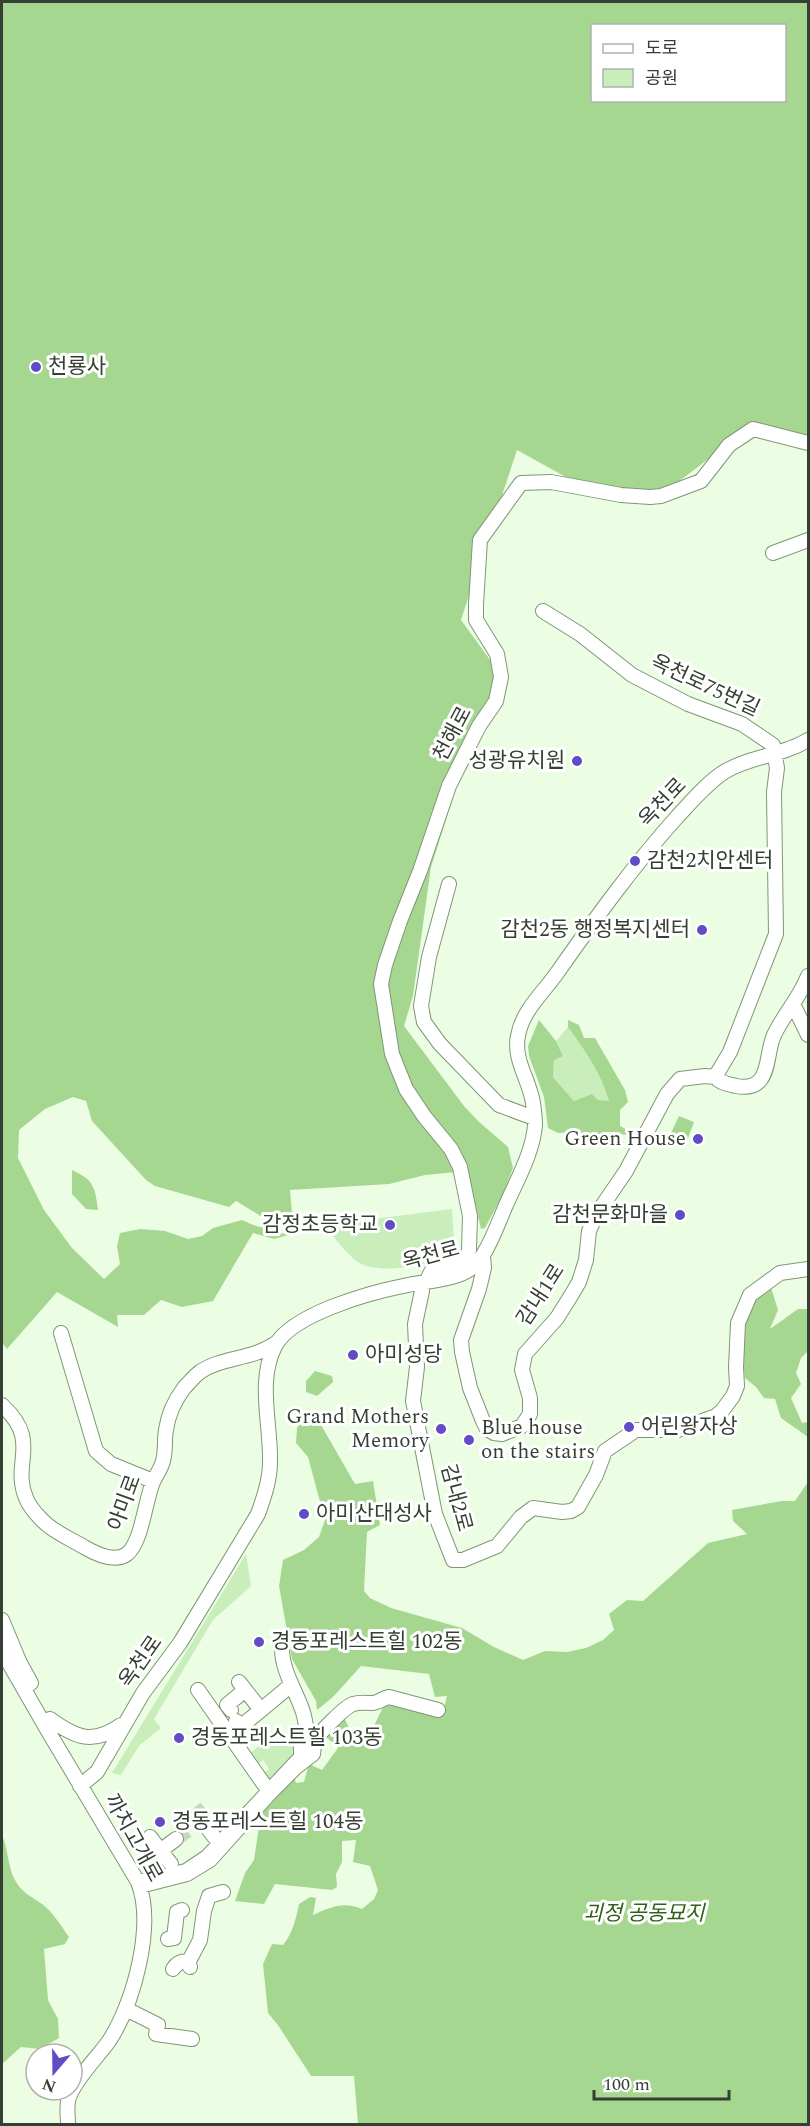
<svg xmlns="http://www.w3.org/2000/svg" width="810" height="2126" font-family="Spectral,'Noto Sans KR',serif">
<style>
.green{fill:#c9edbb}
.forest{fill:#a5d791;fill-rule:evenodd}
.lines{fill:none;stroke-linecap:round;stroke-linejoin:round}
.minor-tunnel{stroke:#c7d8c0;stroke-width:14;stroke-dasharray:14 7;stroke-linecap:butt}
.minor-casing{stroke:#809578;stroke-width:16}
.minor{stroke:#fff;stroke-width:14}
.poi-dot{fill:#624bc4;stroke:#fff;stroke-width:2}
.labels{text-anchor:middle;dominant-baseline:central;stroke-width:6;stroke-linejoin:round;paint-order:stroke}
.poi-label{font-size:21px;fill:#363f33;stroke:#fff;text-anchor:start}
.street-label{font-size:21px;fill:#363f33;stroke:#fff}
.park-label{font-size:21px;font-style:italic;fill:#315e1a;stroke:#fff}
</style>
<rect width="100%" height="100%" fill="#ebfee3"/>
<path class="green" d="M568 1027C586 1050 601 1073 609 1101L598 1100 592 1094 574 1101 553 1077 554 1060 563 1055 556 1041Z
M452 1209 455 1257C429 1263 377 1278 355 1260 343 1250 334 1236 324 1225Z
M246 1554 251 1586 213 1620 154 1719 161 1728 139 1746 121 1775 112 1773Z
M288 1735 293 1741 302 1736C296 1756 285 1769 271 1784L264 1773 269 1769 263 1760 258 1764 250 1753 268 1739 274 1745Z"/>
<path class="forest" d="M2 2H808V435L756 423 666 491 582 486 517 450 461 620 493 664 496 682 491 700 476 726 431 867 413 996 404 1026 464 1106 478 1121 508 1147 513 1168 503 1194 485 1228 481 1229 467 1171 425 1175 389 1184 290 1190 292 1213 274 1224 236 1201 229 1207 155 1186 146 1180 92 1121 86 1101 73 1097 45 1109 19 1130 18 1158 44 1210 72 1248 104 1279 120 1264 117 1246 120 1233 140 1229 165 1231 188 1239 202 1236 213 1228 242 1220 253 1225 288 1235 274 1239 253 1233 213 1301 182 1307 161 1300 144 1315H117L118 1327 57 1292 7 1349 2 1343ZM592 26H784V100H592Z
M539 1020 556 1041 563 1056 554 1060 553 1077 574 1101 592 1094 598 1100 609 1101C601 1073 585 1050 568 1027V1020L579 1025 584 1038H595L625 1090 628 1102 620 1110V1126L631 1132 627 1135 608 1132 583 1139 574 1132 558 1133 548 1128 544 1097 529 1056 528 1046Z
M679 1116 694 1122 687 1141 670 1135Z
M72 1170C94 1180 95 1187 98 1210L86 1209 72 1194Z
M770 1284 778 1310 770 1329 798 1309H808V1351L801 1358 796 1373 801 1384 791 1398 802 1423 808 1422V1437L781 1418 775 1399 764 1398 756 1387 745 1378C742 1353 738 1327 750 1304 754 1296 764 1290 770 1284Z
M315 1371 332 1376 333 1382 317 1396 306 1392V1381Z
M300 1424 321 1425 355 1484 373 1481 380 1525 367 1532 364 1591 370 1598 391 1608 462 1628 494 1647 523 1660 545 1651 567 1652 586 1648 603 1640 614 1630 609 1614 627 1600 643 1601 708 1543 747 1534 733 1521 732 1510 782 1501H795L808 1482V2124H358L354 2076H311L278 2025 268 2013 263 1964 272 1944 283 1945C293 1933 296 1918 299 1904L310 1897 316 1898 313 1915C330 1907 344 1901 362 1909L374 1899 378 1890 370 1866 353 1862 356 1840 342 1841V1862L336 1874 337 1887 332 1890 275 1884 264 1904 235 1901 245 1873 254 1860 260 1820 251 1818 293 1774 296 1783 304 1782 309 1764 322 1770 338 1748 322 1733 343 1715 351 1732 367 1740 387 1699 444 1708 447 1696 435 1697 429 1674 361 1666 333 1697 317 1710 316 1701 292 1659 279 1586 283 1560 304 1550 319 1537 326 1517 319 1498 308 1457 296 1443 297 1428Z
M2 1836C7 1843 8 1868 15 1880 23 1894 30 1895 42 1904 53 1912 61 1926 69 1937L65 1944 44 1949 48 2000 58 2019 59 2038 40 2049 21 2047 2 2064Z"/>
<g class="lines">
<path class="minor-tunnel" d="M195 1807 209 1824
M176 1839 205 1819"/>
<defs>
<path id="minor" d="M773 553 808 540
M543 611 580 634 632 675 688 704 742 724 773 745 777 768 774 792 776 934 730 1052 715 1077
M449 884 429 957 421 1006 424 1022 440 1044 499 1105 534 1118
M793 1004 808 1035
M483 1256 484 1268 479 1289 461 1340 462 1352 470 1388 483 1421 487 1429 494 1433 502 1434 522 1426 530 1414V1398L522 1370 525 1354 557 1318 572 1294 579 1282 586 1260 589 1231 596 1215 626 1171 667 1094 680 1079 705 1076 715 1077C720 1083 728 1084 736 1086 774 1093 764 1052 775 1033 785 1013 800 997 808 976
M429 1276 431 1272 458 1263 467 1258 469 1250 470 1216 460 1167 451 1149 424 1116 406 1089 392 1054 381 984 385 965 400 921 420 871 449 786 479 726 496 701 501 677 497 654 476 620V604L480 540 521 483 551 482 621 495 650 497 661 496 701 481 729 445 753 429 808 443
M422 1283V1291L415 1324 417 1367 413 1401 435 1514 453 1560H463L497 1546 521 1517 533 1508 562 1512 571 1511 578 1507 596 1475 605 1451 636 1430H678L716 1416 722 1411 733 1396 737 1386 736 1367 738 1323 750 1295 780 1273 808 1269
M61 1333 96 1451 111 1464 153 1481
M2 1405C42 1442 11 1462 26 1498 29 1506 36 1514 42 1520 53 1532 71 1539 84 1547 96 1554 115 1563 127 1554 142 1542 145 1501 153 1482 156 1475 161 1469 163 1461 166 1451 164 1440 166 1430 168 1415 175 1400 184 1388 189 1383 194 1376 200 1372 221 1357 252 1360 276 1343
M2 1620 19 1661 31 1683
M2 1646 10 1665 48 1731 138 1882C155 1925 134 2003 109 2041 97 2058 76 2078 69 2097 66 2106 68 2115 68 2124
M282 1650C283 1683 312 1708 305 1741
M239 1682 261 1710 291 1685
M198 1690 270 1793
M231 1710 227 1705 245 1690
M50 1719C76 1738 93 1745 121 1725
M236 1721 239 1724H244L261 1710
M312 1743C319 1734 344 1707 353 1704 360 1702 366 1703 372 1703 378 1703 383 1698 389 1697L438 1710
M80 1786 97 1772 143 1693 180 1643 258 1514C264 1497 270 1480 270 1462 271 1424 257 1381 275 1346 292 1314 369 1293 403 1286 427 1280 466 1282 481 1258 492 1242 498 1223 506 1205 517 1180 533 1152 535 1125 535 1118 534 1110 533 1103 530 1081 513 1060 518 1036 522 1011 543 993 557 973 595 919 633 866 677 817 691 802 707 783 724 772 750 756 782 756 808 740
M206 1826 222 1847
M150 1837 171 1864
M160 1851 176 1839
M138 1882 186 1871 207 1857 301 1757V1746L303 1741H309L314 1745 313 1754 295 1768 270 1793 210 1860 187 1874 140 1886
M168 1939 174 1938 177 1912 182 1910
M188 1963 200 1940 204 1911 209 1896 223 1892
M173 1969C176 1964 180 1961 187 1961L190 1967
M125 2012H132L158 2025 156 2034 192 2039"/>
</defs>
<use href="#minor" class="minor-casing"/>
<use href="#minor" class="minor"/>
</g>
<g class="poi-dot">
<circle cx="36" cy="367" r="6"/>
<circle cx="577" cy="761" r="6"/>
<circle cx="635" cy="861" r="6"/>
<circle cx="702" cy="930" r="6"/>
<circle cx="698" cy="1139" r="6"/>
<circle cx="680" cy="1215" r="6"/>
<circle cx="390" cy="1225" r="6"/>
<circle cx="353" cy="1355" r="6"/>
<circle cx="629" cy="1427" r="6"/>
<circle cx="441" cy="1429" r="6"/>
<circle cx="469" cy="1440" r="6"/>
<circle cx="304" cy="1514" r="6"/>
<circle cx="259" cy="1642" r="6"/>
<circle cx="179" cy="1738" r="6"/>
<circle cx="160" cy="1822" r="6"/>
</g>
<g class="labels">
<g class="poi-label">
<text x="48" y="367">천룡사</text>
<text x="565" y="761" text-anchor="end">성광유치원</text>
<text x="647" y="861">감천2치안센터</text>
<text x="690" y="930" text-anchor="end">감천2동 행정복지센터</text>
<text x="686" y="1139" text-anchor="end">Green House</text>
<text x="668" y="1215" text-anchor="end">감천문화마을</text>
<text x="378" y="1225" text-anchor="end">감정초등학교</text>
<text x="365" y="1355">아미성당</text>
<text x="429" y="1417" text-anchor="end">Grand Mothers<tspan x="429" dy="24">Memory</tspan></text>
<text x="641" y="1427">어린왕자상</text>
<text x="481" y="1428">Blue house<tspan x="481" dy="24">on the stairs</tspan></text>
<text x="316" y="1514">아미산대성사</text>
<text x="271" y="1642">경동포레스트힐 102동</text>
<text x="191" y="1738">경동포레스트힐 103동</text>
<text x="172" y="1822">경동포레스트힐 104동</text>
</g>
<g class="street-label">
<text transform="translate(705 686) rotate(25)">옥천로75번길</text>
<text transform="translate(453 734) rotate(-62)">천해로</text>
<text transform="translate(663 803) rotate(-47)">옥천로</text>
<text transform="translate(431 1256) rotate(-15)">옥천로</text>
<text transform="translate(541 1295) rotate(-57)">감내1로</text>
<text transform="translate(456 1498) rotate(75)">감내2로</text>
<text transform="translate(125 1503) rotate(-70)">아미로</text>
<text transform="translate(141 1662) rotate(-55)">옥천로</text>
<text transform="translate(133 1838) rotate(61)">까치고개로</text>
</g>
<g class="park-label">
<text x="644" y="1914">괴정 공동묘지</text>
</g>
</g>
<rect width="810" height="2126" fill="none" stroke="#363f33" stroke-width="6"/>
<rect x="591" y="24" width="195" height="78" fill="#ffffff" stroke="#afb2ad" stroke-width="1.5"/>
<rect x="603" y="44" width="30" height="9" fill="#ffffff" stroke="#afb2ad" stroke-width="1.5"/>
<text x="645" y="54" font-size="18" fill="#363f33">도로</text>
<rect x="603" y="69" width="30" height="18" fill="#c9edbb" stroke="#afb2ad" stroke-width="1.5"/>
<text x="645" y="84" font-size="18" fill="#363f33">공원</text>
<g transform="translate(54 2072) rotate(200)"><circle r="28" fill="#ffffff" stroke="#afb2ad" stroke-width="1.5"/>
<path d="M0-4.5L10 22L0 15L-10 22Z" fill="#624bc4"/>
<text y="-9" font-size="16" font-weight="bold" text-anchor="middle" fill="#363f33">N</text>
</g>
<path d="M594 2090v9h135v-9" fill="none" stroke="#363f33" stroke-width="3"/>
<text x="603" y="2090" font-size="18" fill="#363f33" stroke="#ffffff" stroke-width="4.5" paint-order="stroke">100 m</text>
</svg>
